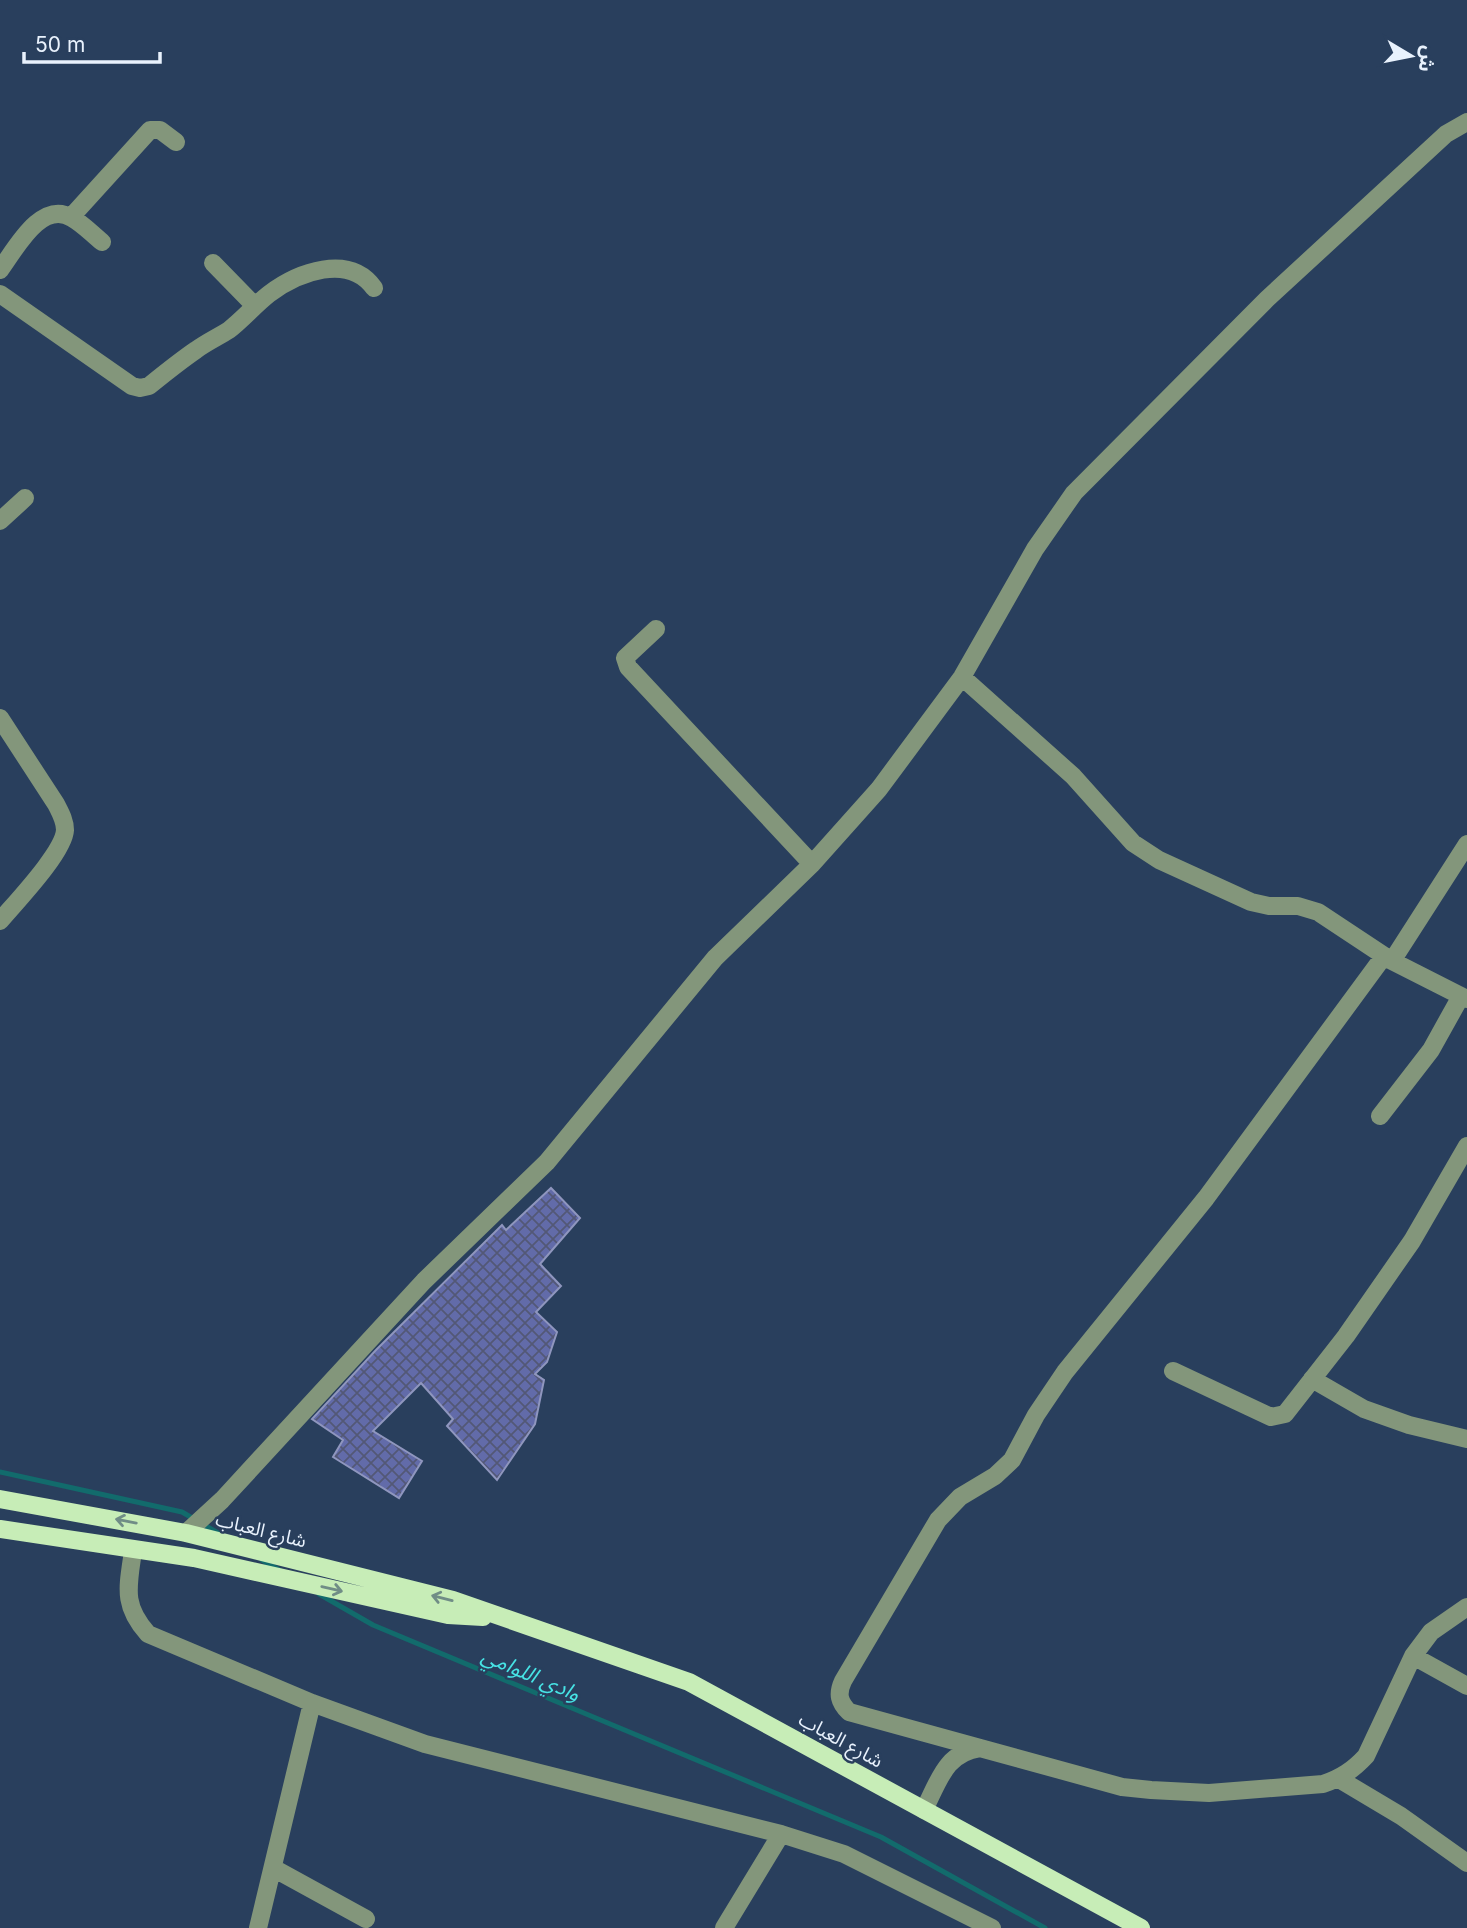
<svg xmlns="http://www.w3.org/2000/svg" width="1467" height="1928" font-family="Inter,'Noto Sans Arabic',sans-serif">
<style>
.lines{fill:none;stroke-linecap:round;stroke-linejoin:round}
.stream{stroke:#126b6c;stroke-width:5}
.building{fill:url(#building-cross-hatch);stroke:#8f96be;stroke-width:2}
.minor{stroke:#83967b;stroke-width:18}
.major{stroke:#c7edb7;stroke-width:18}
.oneway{stroke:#708d86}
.labels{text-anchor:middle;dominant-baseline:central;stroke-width:5;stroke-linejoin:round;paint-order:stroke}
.street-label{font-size:19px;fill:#e9f2fd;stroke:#293f5d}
.water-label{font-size:21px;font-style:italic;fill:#47e3e5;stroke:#293f5d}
</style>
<defs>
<pattern id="building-cross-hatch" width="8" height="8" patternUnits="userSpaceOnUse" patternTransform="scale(1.75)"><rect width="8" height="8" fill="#626ba9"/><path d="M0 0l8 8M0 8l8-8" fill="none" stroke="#535876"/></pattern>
</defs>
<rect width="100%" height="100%" fill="#293f5d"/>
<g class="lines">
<path class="stream" d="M0 1472 182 1512 218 1533
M262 1560 281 1571
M319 1594 373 1625 881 1837 1045 1928"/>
</g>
<path class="building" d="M551 1188 580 1218 540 1264 561 1286 536 1312 557 1332 547 1362 535 1374 544 1380 535 1424 497 1480 447 1426 453 1419 421 1383 373 1431 422 1461 399 1498 333 1457 343 1440 312 1419 376 1350 502 1225 506 1230Z"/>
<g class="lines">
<path class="minor" d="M71 217 150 130H160L176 142
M213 263 255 306
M0 270C15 250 41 199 72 218 83 224 92 234 102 242
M0 294 132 386 140 388 149 386C165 373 180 361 196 350 207 342 218 337 229 330 243 319 255 305 269 294 298 272 349 253 374 288
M0 521 25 498
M656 629 625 658 628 667 812 864
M962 677 1073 776 1133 843 1159 860 1251 902 1269 906H1298L1318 912 1392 961 1467 999
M0 718 56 804C60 812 65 820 65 830 64 852 16 902 0 921
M1392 961 1467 844
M1380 1116 1431 1050 1461 996
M1173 1371 1271 1417 1285 1414 1346 1336 1412 1241 1467 1146
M1312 1379 1364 1409 1409 1425 1467 1439
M186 1533 222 1500 424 1281 547 1162 715 958 812 864 879 789 962 677 1035 549 1074 493 1267 299 1446 134 1467 122
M133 1551C128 1587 122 1605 148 1634L312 1703 425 1744 781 1834 844 1854 992 1928
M1413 1656 1467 1686
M980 1748 849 1712C839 1702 837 1694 843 1681L938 1520 960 1497 995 1476 1012 1460 1036 1415 1065 1372 1206 1198 1384 956
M1339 1779 1401 1816 1467 1863
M924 1810C939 1781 945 1753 980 1748L1122 1787 1151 1790 1209 1793 1323 1784C1341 1778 1353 1770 1366 1756L1413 1656 1431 1632 1467 1607
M273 1868 366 1919
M258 1928 312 1703
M724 1928 781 1834"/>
<path class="major" d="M0 1499 186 1533 453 1600 689 1682 1141 1928
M0 1529 194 1558 448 1615 483 1617"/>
</g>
<defs><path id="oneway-shaft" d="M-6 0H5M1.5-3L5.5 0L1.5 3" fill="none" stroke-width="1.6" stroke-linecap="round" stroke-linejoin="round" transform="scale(1.75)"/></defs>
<g class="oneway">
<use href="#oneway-shaft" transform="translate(126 1521) rotate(-169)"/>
<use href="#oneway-shaft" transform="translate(332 1589) rotate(13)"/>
<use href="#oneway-shaft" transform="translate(442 1598) rotate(-166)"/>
</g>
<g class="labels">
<g class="street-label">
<text transform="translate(261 1530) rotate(14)">شارع العباب</text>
<text transform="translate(841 1740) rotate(29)">شارع العباب</text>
</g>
<g class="water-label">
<text transform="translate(531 1674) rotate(23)">وادي اللوامي</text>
</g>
</g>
<g transform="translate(1411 56) rotate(100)" stroke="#293f5d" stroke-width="5" paint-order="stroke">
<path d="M0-5L12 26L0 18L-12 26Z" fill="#e9f2fd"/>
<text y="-10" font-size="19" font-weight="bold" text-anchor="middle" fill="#e9f2fd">ش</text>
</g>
<path d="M24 52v10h136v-10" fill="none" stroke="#e9f2fd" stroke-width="3.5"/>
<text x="35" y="52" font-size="21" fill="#e9f2fd" stroke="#293f5d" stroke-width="5" paint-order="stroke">50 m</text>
</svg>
